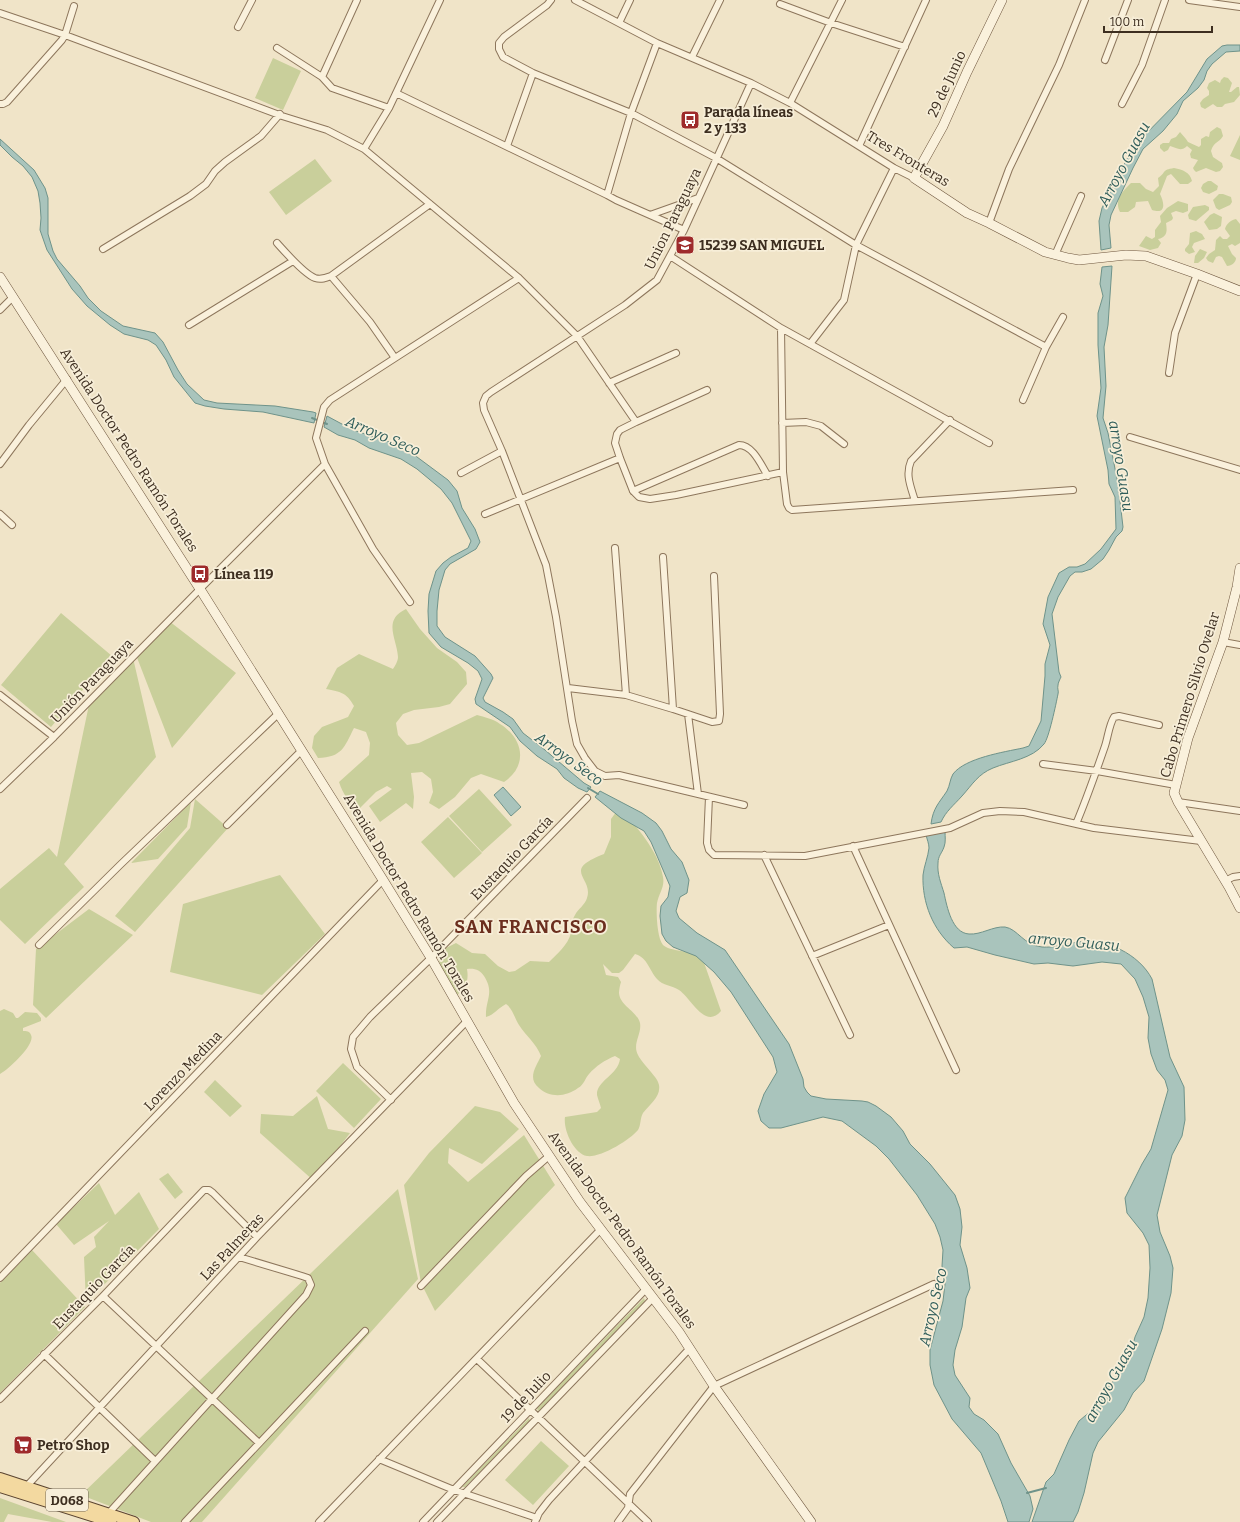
<svg xmlns="http://www.w3.org/2000/svg" width="1240" height="1522" font-family="Bitter,serif">
<style>
.green{fill:#c9cf9b}
.water{fill:#a9c4bc;stroke:#6f938a}
.lines{fill:none;stroke-linecap:round;stroke-linejoin:round}
.stream{stroke:#6f938a;stroke-width:2}
.street-casing{stroke:#8d765c;stroke-width:8}
.secondary-casing{stroke:#6f573f;stroke-width:10}
.primary-casing{stroke:#5b4430;stroke-width:12}
.street{stroke:#faf1dc;stroke-width:6}
.secondary{stroke:#faf1dc;stroke-width:9}
.primary{stroke:#f3d9a0;stroke-width:10}
.labels{text-anchor:middle;dominant-baseline:central;stroke-width:3.5;stroke-linejoin:round;paint-order:stroke}
.shield{fill:#f7eed8;stroke:#756857;stroke-width:1}
.shield-label{font-size:13px;font-weight:bold;fill:#3d2e20}
.street-label{font-size:14px;fill:#3d2e20;stroke:#f7eed8}
.poi-label{font-size:14px;font-weight:bold;fill:#3d2e20;stroke:#f7eed8;text-anchor:start}
.water-label{font-size:15px;font-style:italic;fill:#2f5d5a;stroke:#f7eed8}
.district-label{font-size:18px;font-weight:bold;letter-spacing:1px;fill:#6b2e1e;stroke:#f7eed8}
</style>
<rect width="100%" height="100%" fill="#f0e4c8"/>
<path class="green" d="M273 58 301 71 283 110 255 98Z
M1224 77 1228 78 1232 83 1229 92H1231L1237 87H1239L1240 95 1234 102 1225 104 1222 107H1217L1213 104 1205 109 1201 107 1200 103 1203 99 1209 95V91L1207 88 1209 83 1215 80 1220 83 1221 80Z
M1217 127 1221 129 1223 136C1219 143 1214 141 1211 151L1213 157 1222 163 1223 167 1220 171 1216 172 1206 168 1196 172 1194 170 1193 168 1198 160 1191 158 1190 154 1192 150 1187 146C1181 152 1177 148 1170 146L1168 150 1164 152 1160 148V145L1163 143H1169L1171 139 1176 137 1180 132 1186 139 1188 142 1199 147 1201 145V139L1206 136 1209 137 1210 132Z
M1240 135V160L1230 156Z
M315 159 332 181 286 215 269 192Z
M1174 168C1183 170 1190 172 1192 181L1188 184H1180L1171 174 1167 176 1160 194C1164 202 1167 215 1152 210L1148 201 1136 202 1135 207 1128 212H1120C1114 200 1122 192 1131 183H1140L1146 189 1153 192 1159 186 1158 178C1167 172 1161 170 1174 168Z
M1208 181H1211L1218 186 1217 190 1209 194 1203 192 1201 188 1203 184Z
M1219 194H1223L1231 197 1232 202 1230 205 1219 210 1216 208 1213 200Z
M1178 201 1188 204V211L1183 213 1176 211 1171 213 1173 218 1172 220 1166 223C1167 230 1168 237 1158 239L1161 243 1158 248 1150 250 1139 246 1146 236 1152 239 1155 237V230L1161 222 1160 216 1167 208Z
M1205 205 1209 207V210L1196 221 1189 219 1188 215 1193 207Z
M1214 213 1222 217 1221 226 1217 229 1209 230 1204 222 1210 215Z
M1236 219 1240 224V243L1235 246 1232 244 1228 246 1232 254 1236 258C1236 262 1232 266 1227 266L1222 257 1219 256 1216 257 1213 263 1208 261 1206 258 1209 254 1215 250 1216 240 1220 236 1223 239H1227L1230 236 1225 229C1226 224 1231 220 1236 219Z
M1196 231 1202 234 1205 239 1194 243 1192 247 1195 252 1189 254 1185 251V249L1189 244 1190 233Z
M1200 249 1207 252 1204 258 1198 263H1194L1195 256Z
M406 609 420 629 437 648 457 662 466 672 467 684 450 704 439 707 414 710 403 714 396 723 398 735 407 745 419 743 477 715C484 717 494 719 500 724 524 739 528 766 504 782L481 774 471 778 455 797 439 809 429 803 433 792 431 779 422 772 411 773 414 797 413 809 406 803 380 822 369 806 392 789 387 786 376 792 359 809C349 801 343 795 339 782L369 755 370 743 366 732 354 728C344 748 342 757 318 758L312 748 314 736 322 727 348 717 354 706C346 692 341 692 326 689L337 668 359 654 393 669C395 666 398 661 398 657 397 639 382 620 406 609Z
M61 613 112 656 51 727 1 685Z
M169 621 236 673 172 748 136 655Z
M133 658 156 757 64 864 84 887 25 944 0 920V889L49 848 57 857 90 700Z
M479 789 512 825 482 852 449 816Z
M195 799 228 828 135 932 115 916 190 828Z
M191 802 187 827 158 859 131 863Z
M619 808C636 825 659 852 663 877 665 887 659 893 657 903 656 912 657 938 663 945 669 951 692 952 701 954L721 1011C705 1030 691 998 679 990 672 985 663 986 657 979 649 970 648 958 635 954L623 970 619 973H612L603 964 606 975 618 977 621 982C620 985 619 990 619 993 620 1006 637 1011 640 1023 642 1034 632 1044 638 1055 643 1065 658 1077 659 1085 661 1097 650 1104 643 1113 640 1118 641 1125 638 1130 630 1140 600 1158 587 1156 574 1154 563 1130 565 1117L597 1112 601 1108C600 1104 598 1099 597 1095 596 1081 618 1075 620 1059L615 1056C605 1060 596 1066 589 1074 585 1078 584 1085 578 1088 566 1097 550 1098 539 1088 527 1078 536 1067 541 1056 536 1043 526 1036 519 1025 514 1017 513 1009 506 1004 498 1008 494 1015 486 1017 485 1000 495 993 484 976 480 970 475 968 467 969 469 980 466 988 457 995L445 984 439 960 444 949 456 943 472 953 485 954 498 966 509 972 515 971 530 961 549 962C557 954 568 945 571 933 573 927 571 921 575 915 578 909 585 905 587 898 594 877 560 871 604 854L611 837V819Z
M448 817 482 853 454 878 421 842Z
M280 875 325 934 262 995 170 972 183 904Z
M89 909 133 935 46 1018 33 1005 36 949Z
M4 1009 13 1013 16 1018H18L25 1012 37 1013 41 1018V1021L23 1028V1031C26 1031 30 1031 31 1035 36 1044 8 1070 0 1074V1011Z
M343 1063 381 1099 354 1128 316 1091Z
M215 1080 242 1106 230 1117 204 1092Z
M317 1096 328 1129 350 1133 314 1181 260 1133 261 1114 293 1116Z
M475 1106 500 1112 519 1129 482 1164 449 1148 448 1163 468 1182 524 1135 555 1185 435 1311 421 1283 404 1185 429 1153Z
M168 1173 183 1192 175 1199 159 1179Z
M99 1183 115 1215 139 1192 159 1229 86 1303 84 1257 96 1247 94 1237 109 1221 74 1245 56 1224Z
M398 1189 418 1279 202 1522H151L81 1495Z
M32 1250 85 1307 0 1393V1283Z
M644 1298 645 1301 540 1410 538 1411 537 1408Z
M529 1418 530 1421 465 1487H462L463 1486Z
M541 1441 569 1466 533 1505 505 1480Z
M0 1498 66 1522H52L8 1514 4 1522H0Z"/>
<path class="water" d="M1227 45H1240V51L1226 52 1212 64 1207 71 1204 80 1198 88 1183 101 1177 114 1163 131 1143 149 1133 168 1111 215 1109 225 1111 248 1101 250 1099 221 1102 208 1133 147 1187 92 1207 59 1222 46Z
M0 139 34 170 45 188 48 198V234L53 251 57 259 80 286 88 298 101 311 123 326 155 333 163 342 178 370 187 384 204 400 217 403 275 406 313 412 316 413 314 423 263 412 224 409 205 406 195 403 174 377 166 360 156 345 148 340 124 334 110 325 87 306 72 289 47 250 40 230 41 218 40 203 38 191 32 177 23 166 12 157 0 145Z
M1112 266 1108 325 1104 347 1106 386 1103 418 1108 433 1118 484 1123 527 1122 531 1116 537 1109 550 1103 559 1091 569 1082 572H1075L1070 576 1058 597 1052 614 1059 672 1061 677C1060 679 1058 683 1058 685 1057 689 1059 691 1058 694 1056 704 1049 738 1044 744 1032 759 1010 761 993 768 978 774 972 785 962 796 954 805 946 811 941 822L931 824C933 808 939 803 947 791 950 785 950 779 953 774 965 758 1004 752 1023 748L1029 746 1041 721 1045 676V664L1050 645 1043 624 1048 597 1059 573 1069 567H1077L1085 564 1101 549 1116 529 1115 497 1109 484 1108 470 1097 416 1101 388 1098 345V313L1103 296 1100 284 1102 267Z
M327 416 353 430 393 443 413 454 448 480 457 491 462 508 475 529 480 542 476 549 450 564 445 570 439 590 437 611V626L445 637 475 656 491 674 493 678 483 698 485 702 503 712 513 719 523 733 545 750 584 783 591 787 587 792 578 788 564 778 557 769 537 756 520 741 510 727 476 704 475 699 482 679 478 671 468 663 441 647 429 633 428 611 429 594 436 571 443 563 451 557 468 548 471 541 452 503 441 489 417 469 401 459 369 448 355 440 338 435 324 427Z
M503 787 521 807 511 816 494 795Z
M600 791 642 813 656 823 662 831 671 849 682 862 689 880 687 893 680 897 676 911 679 918 697 933 725 950 789 1044 803 1079 804 1087 807 1092 811 1096 826 1099 862 1101 868 1102 876 1106 891 1117 903 1131 910 1144 930 1164 955 1195 960 1209 962 1227 960 1245 967 1268 970 1288 966 1298 962 1327 955 1350 953 1365 955 1375 970 1398 969 1407 974 1414 984 1420 998 1434 1011 1463 1030 1496 1033 1509 1029 1522H1008L1001 1501 981 1453 952 1419 934 1385 930 1365V1350L943 1301 945 1284 942 1266 943 1250 940 1237 935 1224 917 1195 889 1159 876 1146 842 1121 823 1117 781 1128H769L761 1121 758 1111 764 1094 777 1072 773 1057 731 992 714 972 696 956 673 947 666 941 662 934 660 916 661 906 668 897 670 886 651 842 644 831 621 818 595 797Z
M945 832C945 836 946 842 944 847 942 853 938 856 938 863 937 874 941 883 944 893 947 907 952 933 969 934 981 935 993 926 1005 927 1018 929 1023 945 1042 947 1054 948 1066 944 1078 942 1106 938 1139 954 1152 979L1170 1057 1184 1087 1185 1120 1182 1136 1172 1155 1157 1215 1160 1232 1170 1256 1173 1268 1171 1293 1162 1329 1144 1381 1133 1393 1124 1410 1098 1442 1093 1453 1084 1493 1078 1512 1073 1522H1032L1046 1482 1054 1474 1069 1440 1079 1421 1098 1405 1108 1387 1116 1378 1130 1356 1135 1337 1144 1317 1148 1298 1150 1268 1149 1245 1143 1233 1127 1213 1125 1198 1142 1164 1151 1149 1168 1090 1165 1080 1157 1070 1151 1054 1148 1038 1149 1017 1143 997 1135 979 1121 964 1102 962 1073 966 1048 963 1034 964 995 955 967 947 954 948C933 930 922 903 923 875 924 866 928 857 929 848 929 844 927 839 926 835Z"/>
<g class="lines">
<path class="stream" d="M312 418 327 424
M588 788 598 794
M1027 1493 1046 1488"/>
<defs>
<path id="street" d="M551 0 547 5 504 37 499 43V49L503 57 533 73 631 113 716 158 856 245 1046 347
M575 0 657 43 751 83 790 103 894 168 914 178
M1189 0 1240 7
M780 4 831 23 905 47
M0 13 65 35 282 116 327 130 364 149 519 278 577 336 636 422
M619 23 630 0
M238 27 252 0
M277 48 322 77 332 88 389 108
M692 57 720 0
M1105 60 1128 0
M322 77 357 0
M396 93 607 195 616 200 684 230
M790 103 842 0
M0 104H3L7 102 62 40 65 35 74 6
M1122 104 1142 65 1165 0
M507 146 533 73
M859 146 926 0
M364 149 389 108 440 0
M607 195 631 113 657 43
M650 215 698 198
M989 223 1009 169 1059 65 1085 0
M277 243C286 253 304 274 315 278 321 280 326 278 331 276L430 204
M103 249 190 196 206 184 215 171 225 162 261 136 280 114
M1055 255 1081 196
M670 256 781 328 783 472 787 504 789 508 792 510 1073 490
M331 276 370 322 395 358
M0 310 13 297
M189 325 293 261
M781 328 989 443
M810 344 844 300 856 245 894 168
M1169 373 1175 333 1197 274
M609 383 676 353
M707 390 636 422 620 430 617 434 615 443 620 458 633 491 739 445C753 445 761 465 768 476
M1023 400 1046 347 1063 317
M782 423 806 422 821 426 844 444
M1130 437 1240 470
M0 464 29 425 67 379
M325 464 373 549 410 602
M461 473 502 451
M633 491 639 497 650 499 676 495 783 472
M915 501C911 487 905 475 911 461L950 420
M0 514 12 525
M485 514 620 458
M615 548 626 695
M663 557 673 709
M1223 642 1240 645
M568 688 626 695 673 709 712 722 719 721 720 714 714 576
M0 695 54 737
M688 714 698 794
M1043 764 1097 771 1176 785
M0 789 54 737 200 589 325 464 316 438 324 407 330 400 519 278
M709 797 707 843 709 850 714 855 805 856 950 828 983 813 1000 811 1024 812 1094 828 1201 841
M1178 802 1240 811
M744 805 619 775 605 776 595 771 585 758 577 744 572 721 556 617 546 565 502 451 484 410 483 403 486 396 491 392 625 305 657 280 684 230 751 83
M1076 824C1087 798 1096 772 1105 746 1108 737 1109 725 1114 717L1119 716 1159 725
M227 825 302 750
M853 846 956 1070
M764 855 850 1035
M1225 881 1233 877 1240 876
M39 945 120 865 279 713
M812 956 889 925
M391 1100 357 1067 351 1049 353 1037 370 1017 431 958 587 798
M0 1278 383 880
M421 1286 526 1176 549 1156
M103 1296 259 1443
M44 1354 155 1461
M477 1359 648 1522
M0 1399 103 1296 204 1190H209L213 1193 257 1237
M379 1459 454 1490 537 1518
M25 1488 257 1237 467 1021
M107 1515 306 1295 311 1285 308 1278 302 1276 239 1257
M185 1522 365 1331
M319 1522 601 1229
M423 1522 646 1289
M437 1522 653 1298
M535 1522 539 1513 549 1500 690 1348
M618 1522 628 1508 630 1494 714 1386 934 1284"/>
<path id="secondary" d="M1002 0 967 72 943 126 914 178 967 213 989 223 1045 252 1068 258 1079 260 1126 255 1146 256 1197 274 1240 291
M0 277 200 589 383 880 431 958 514 1103 580 1202 679 1332 714 1386 811 1522
M1240 568 1237 587 1223 642 1188 738 1174 793 1178 802 1229 887 1240 908"/>
<path id="primary" d="M0 1478 134 1522
M0 1487 111 1522"/>
</defs>
<use href="#street" class="street-casing"/>
<use href="#secondary" class="secondary-casing"/>
<use href="#primary" class="primary-casing"/>
<use href="#street" class="street"/>
<use href="#secondary" class="secondary"/>
<use href="#primary" class="primary"/>
</g>
<defs>
<symbol id="bus-square" viewBox="-11 -11 22 22"><rect x="-9" y="-9" width="18" height="18" rx="4" fill="#9e2a2b" stroke="#f7eed8"/><path d="M-5-6H5V4H4V6H2V4H-2V6H-4V4H-5ZM-3.5-4V0h7V-4ZM-3.5 1.2v1.5H-2V1.2ZM2 1.2v1.5H3.5V1.2Z" fill="#fff"/></symbol>
<symbol id="school-square" viewBox="-11 -11 22 22"><rect x="-9" y="-9" width="18" height="18" rx="4" fill="#9e2a2b" stroke="#f7eed8"/><path d="M0-5L7-2L0 1L-7-2ZM-4 1L0 2.5L4 1V4Q0 6-4 4Z" fill="#fff"/></symbol>
<symbol id="supermarket-square" viewBox="-11 -11 22 22"><rect x="-9" y="-9" width="18" height="18" rx="4" fill="#9e2a2b" stroke="#f7eed8"/><path d="M-6-5.5h2.5l.6 2H6L4.5 2H-2.5L-4.4-4H-6ZM-1.5 3.2a1.3 1.3 0 1 0 .1 0ZM3 3.2a1.3 1.3 0 1 0 .1 0Z" fill="#fff"/></symbol>
</defs>
<g fill-rule="evenodd">
<use href="#bus-square" x="679" y="109" width="22" height="22"/>
<use href="#school-square" x="674" y="234" width="22" height="22"/>
<use href="#bus-square" x="189" y="563" width="22" height="22"/>
<use href="#supermarket-square" x="12" y="1434" width="22" height="22"/>
</g>
<g class="labels">
<rect class="shield" x="46" y="1489" width="42" height="22" rx="3"/>
<g class="shield-label">
<text x="67" y="1500">D068</text>
</g>
<g class="street-label">
<text transform="translate(947 84) rotate(-65)">29 de Junio</text>
<text transform="translate(908 159) rotate(31)">Tres Fronteras</text>
<text transform="translate(673 219) rotate(-64)">Union Paraguaya</text>
<text transform="translate(129 450) rotate(57)">Avenida Doctor Pedro Ramón Torales</text>
<text transform="translate(92 681) rotate(-46)">Unión Paraguaya</text>
<text transform="translate(1190 695) rotate(-73)">Cabo Primero Silvio Ovelar</text>
<text transform="translate(512 858) rotate(-46)">Eustaquio García</text>
<text transform="translate(409 898) rotate(59)">Avenida Doctor Pedro Ramón Torales</text>
<text transform="translate(183 1071) rotate(-46)">Lorenzo Medina</text>
<text transform="translate(622 1230) rotate(54)">Avenida Doctor Pedro Ramón Torales</text>
<text transform="translate(232 1247) rotate(-47)">Las Palmeras</text>
<text transform="translate(94 1287) rotate(-46)">Eustaquio García</text>
<text transform="translate(526 1397) rotate(-46)">19 de Julio</text>
</g>
<g class="poi-label">
<text x="704" y="112">Parada líneas<tspan x="704" dy="16">2 y 133</tspan></text>
<text x="699" y="245">15239 SAN MIGUEL</text>
<text x="214" y="574">Línea 119</text>
<text x="37" y="1445">Petro Shop</text>
</g>
<g class="water-label">
<text transform="translate(1124 164) rotate(-62)">Arroyo Guasu</text>
<text transform="translate(383 436) rotate(23)">Arroyo Seco</text>
<text transform="translate(1121 466) rotate(81)">arroyo Guasu</text>
<text transform="translate(569 759) rotate(36)">Arroyo Seco</text>
<text transform="translate(1074 942) rotate(5)">arroyo Guasu</text>
<text transform="translate(933 1307) rotate(-77)">Arroyo Seco</text>
<text transform="translate(1111 1381) rotate(-61)">arroyo Guasu</text>
</g>
<g class="district-label">
<text x="531" y="927">SAN FRANCISCO</text>
</g>
</g>
<path d="M1104 26v6h108v-6" fill="none" stroke="#3d2e20" stroke-width="2"/>
<text x="1110" y="26" font-size="12" fill="#3d2e20" stroke="#f7eed8" stroke-width="3" paint-order="stroke">100 m</text>
</svg>
